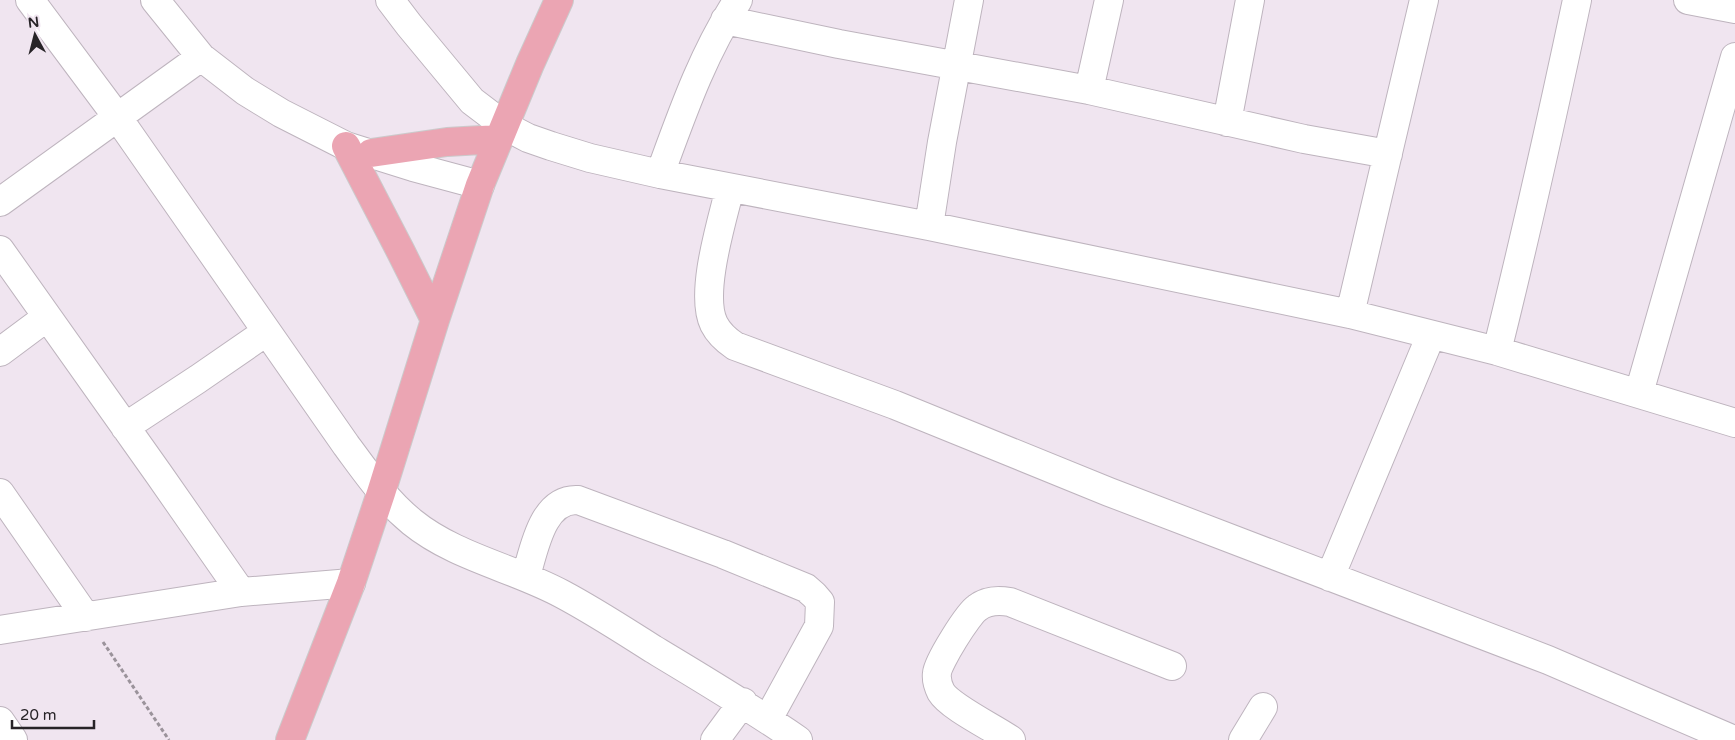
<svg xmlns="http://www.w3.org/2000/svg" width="1735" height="740" font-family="'Varela Round',sans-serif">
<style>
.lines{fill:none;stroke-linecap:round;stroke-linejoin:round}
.minor-casing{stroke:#beb4be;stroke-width:30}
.major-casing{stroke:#cbcacb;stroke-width:30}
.path{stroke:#9b939b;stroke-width:3;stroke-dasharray:4 2.5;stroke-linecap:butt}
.minor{stroke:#fff;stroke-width:28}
.major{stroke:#eba5b3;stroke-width:28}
</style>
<rect width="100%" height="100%" fill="#f0e5f0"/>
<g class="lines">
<defs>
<path id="minor" d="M30 0 118 118 346 445C366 472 385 500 412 522 455 557 514 568 562 594 594 611 623 630 653 649 703 679 750 707 798 740
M155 0 201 57 245 91 281 113 346 146 413 167 480 185
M390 0 409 25 472 101 505 126 528 138 551 146 590 158 660 174 929 226 1350 314 1497 351 1735 423
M1688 0 1735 9
M725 20 839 44 1089 90 1304 139 1388 154
M1089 90 1109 0
M1227 122 1250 0
M660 174C682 114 703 53 738 0
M730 188C722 221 699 294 714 324 719 334 726 340 735 346L895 405 1109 492 1548 660 1734 740
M0 202 201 57
M929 226 942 142 969 0
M0 250 158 473 241 592
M1350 314 1424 0
M1497 351C1526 234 1552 118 1577 0
M0 352 47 317
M1639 393 1735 57
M125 427 198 379 266 332
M0 493 86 617
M526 576C534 550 542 498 578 500L723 554 806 588 814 595 820 602 819 626 768 719
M1330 577 1431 335
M0 630 241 592 351 583
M0 721 13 740
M715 740 743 702
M1011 740C994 728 950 707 941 692 938 686 936 680 937 673 938 662 968 614 977 608 987 600 998 600 1010 602L1172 666
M1243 740 1263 707"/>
<path id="major" d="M346 146 401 252 435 320
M371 153 447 142 499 139
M290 740 351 583 381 493 435 320 480 185 530 64 559 0"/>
</defs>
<use href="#minor" class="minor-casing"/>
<use href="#major" class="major-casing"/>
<path class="path" d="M103 642 169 740"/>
<use href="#minor" class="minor"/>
<use href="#major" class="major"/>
</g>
<g transform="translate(35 35) rotate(353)" stroke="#f0e5f0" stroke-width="4" paint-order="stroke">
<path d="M0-4L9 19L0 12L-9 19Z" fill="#272327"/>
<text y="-8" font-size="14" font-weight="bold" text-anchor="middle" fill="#272327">N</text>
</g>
<path d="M12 720v8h82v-8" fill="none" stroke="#272327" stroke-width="2.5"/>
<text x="20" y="720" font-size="15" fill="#272327" stroke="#f0e5f0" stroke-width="4" paint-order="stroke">20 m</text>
</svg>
